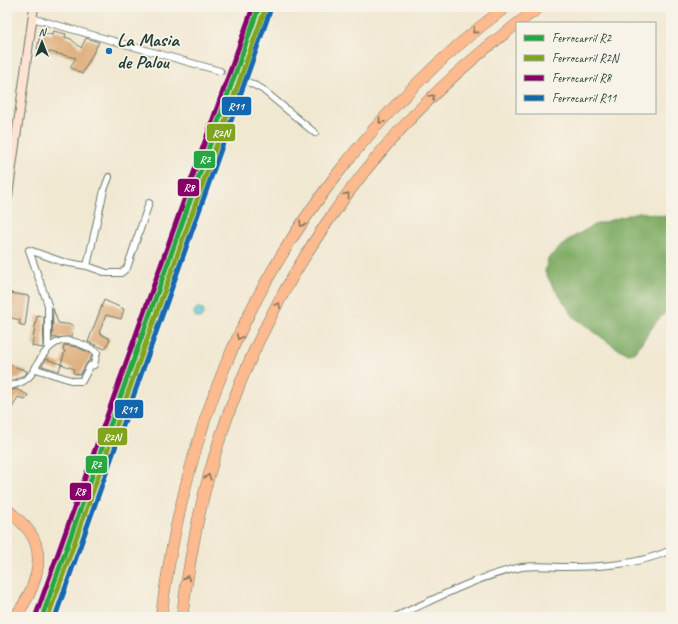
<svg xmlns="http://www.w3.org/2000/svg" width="678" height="624" font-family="Caveat,sans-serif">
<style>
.forest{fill:#81ad66;stroke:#50754d}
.water{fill:#5dcad4;stroke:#3e8484}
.building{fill:#dfb181}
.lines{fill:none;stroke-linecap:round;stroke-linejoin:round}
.street-tunnel{stroke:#c7c6b2;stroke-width:6;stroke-dasharray:6 3;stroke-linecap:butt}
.street-casing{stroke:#68796b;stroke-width:8}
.secondary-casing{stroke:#68796b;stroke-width:10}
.highway-casing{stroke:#68796b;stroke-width:12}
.street{stroke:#fff;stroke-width:6}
.secondary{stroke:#fee3d2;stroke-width:8}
.highway{stroke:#fcba8e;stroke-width:11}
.rail-1-casing{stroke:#f7f3e8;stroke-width:8}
.rail-2-casing{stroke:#f7f3e8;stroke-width:8}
.rail-3-casing{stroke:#f7f3e8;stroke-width:8}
.rail-4-casing{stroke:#f7f3e8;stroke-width:8}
.rail-1{stroke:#26a741;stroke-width:5}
.rail-2{stroke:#81a41e;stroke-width:5}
.rail-3{stroke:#88006a;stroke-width:5}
.rail-4{stroke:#1267af;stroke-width:5}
.oneway{stroke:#82755c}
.poi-dot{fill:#1f6fb2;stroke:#f7f3e8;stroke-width:1.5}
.labels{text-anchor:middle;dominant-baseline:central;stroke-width:3.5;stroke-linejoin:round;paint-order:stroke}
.poi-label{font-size:19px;font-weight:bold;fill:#1f3d34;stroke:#f7f3e8;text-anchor:start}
.line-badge{stroke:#f7f3e8;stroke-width:1.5}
.badge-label{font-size:11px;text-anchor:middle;font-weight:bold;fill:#fff}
</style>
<rect width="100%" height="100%" fill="#f7f3e8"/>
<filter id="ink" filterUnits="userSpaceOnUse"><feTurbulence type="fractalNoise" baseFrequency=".025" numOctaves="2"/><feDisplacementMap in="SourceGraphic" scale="8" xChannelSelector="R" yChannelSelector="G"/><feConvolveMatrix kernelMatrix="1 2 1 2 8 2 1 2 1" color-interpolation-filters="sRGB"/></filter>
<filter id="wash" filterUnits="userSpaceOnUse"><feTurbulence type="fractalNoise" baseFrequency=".012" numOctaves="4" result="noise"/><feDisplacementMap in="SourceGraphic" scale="16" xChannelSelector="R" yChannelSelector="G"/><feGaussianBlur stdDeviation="0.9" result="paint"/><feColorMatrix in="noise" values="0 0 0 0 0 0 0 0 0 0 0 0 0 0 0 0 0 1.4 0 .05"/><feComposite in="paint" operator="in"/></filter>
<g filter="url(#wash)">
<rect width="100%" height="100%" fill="#f1e8d1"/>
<path class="forest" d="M639 212 671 217V307L656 322 635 352 629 354 615 347 574 317 552 285 545 272 548 258 570 239 594 225Z"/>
<path class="water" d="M194 313a5 5 0 1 1 10 0a5 5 0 1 1-10 0Z"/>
<g id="blocks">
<path class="building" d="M53 31 66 34 65 37 71 39 81 48 86 38 99 42 82 74 70 67 76 58 37 49 41 32 52 35Z
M10 293 29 296 25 326 19 324 20 320 7 317Z
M104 300 124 309 121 319 106 315 99 333 110 339 105 349 88 342Z
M53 308 58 323 73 325 72 337 52 338Z
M37 315 44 317 43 348 32 346Z
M64 345 77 347 92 354 90 361H88L80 375 73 373 74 369 61 364 59 371 42 366 46 359 61 364 65 351 63 350Z
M7 364 27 371 26 374 14 380 7 378Z
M16 389 28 395 25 400 18 397 7 417V391Z"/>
</g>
</g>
<g filter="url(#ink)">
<use href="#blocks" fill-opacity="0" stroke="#68796b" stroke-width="1"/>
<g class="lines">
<path class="street-tunnel" d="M220 71 240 78"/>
<defs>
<path id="street" d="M32 18 220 71
M240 78 262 89 315 133
M87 266 107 273H121L127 268 149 203
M48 348V305L29 250 63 262 87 266 104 190 109 177
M7 387C13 385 19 384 25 380 31 377 35 369 38 363 55 333 70 337 97 352L94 365 90 366 82 381H74L36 369
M395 617C436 599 477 576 522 567 535 565 550 567 564 567 599 567 639 565 671 550"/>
<path id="secondary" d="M7 203 34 7"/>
<path id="highway" d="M518 23 540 7
M7 509C14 516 23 523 29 531 49 557 32 595 15 617
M161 617C171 539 188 463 216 389 272 241 379 101 506 7
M182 617C188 569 196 522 209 475 258 297 369 134 517 24"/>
</defs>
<use href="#street" class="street-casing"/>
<use href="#secondary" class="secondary-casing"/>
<use href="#highway" class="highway-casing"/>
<use href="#street" class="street"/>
<use href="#secondary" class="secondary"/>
<use href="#highway" class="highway"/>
<defs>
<path id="rail-1" d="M42 617 259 7"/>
<path id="rail-2" d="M48 617 265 9"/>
<path id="rail-3" d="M36 615 253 7"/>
<path id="rail-4" d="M55 617 270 11"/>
</defs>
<use href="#rail-1" class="rail-1-casing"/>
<use href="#rail-2" class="rail-2-casing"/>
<use href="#rail-3" class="rail-3-casing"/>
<use href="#rail-4" class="rail-4-casing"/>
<use href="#rail-1" class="rail-1"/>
<use href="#rail-2" class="rail-2"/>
<use href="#rail-3" class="rail-3"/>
<use href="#rail-4" class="rail-4"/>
</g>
<defs><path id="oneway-chevron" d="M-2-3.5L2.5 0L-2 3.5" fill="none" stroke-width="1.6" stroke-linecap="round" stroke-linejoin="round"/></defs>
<g class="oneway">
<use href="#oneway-chevron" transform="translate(475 31) rotate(140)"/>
<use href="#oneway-chevron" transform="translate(432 97) rotate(-46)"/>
<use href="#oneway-chevron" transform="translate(381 121) rotate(131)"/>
<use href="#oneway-chevron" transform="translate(347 195) rotate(-52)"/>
<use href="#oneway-chevron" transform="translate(302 224) rotate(123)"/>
<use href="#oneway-chevron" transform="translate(278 305) rotate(-62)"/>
<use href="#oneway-chevron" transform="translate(239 337) rotate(116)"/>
<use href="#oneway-chevron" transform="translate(208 477) rotate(-75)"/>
<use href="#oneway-chevron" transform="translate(187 578) rotate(-81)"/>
</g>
</g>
<circle class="poi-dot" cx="109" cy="51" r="4"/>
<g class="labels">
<g class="poi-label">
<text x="117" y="40">La Masia<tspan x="117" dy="22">de Palou</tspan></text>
</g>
</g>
<g class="line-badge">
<rect x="221" y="96" width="31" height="20" rx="4" fill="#1267af"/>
<rect x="206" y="123" width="30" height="19" rx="4" fill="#81a41e"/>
<rect x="193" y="150" width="23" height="19" rx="4" fill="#26a741"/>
<rect x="177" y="178" width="23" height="19" rx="4" fill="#88006a"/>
<rect x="114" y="399" width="30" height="20" rx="4" fill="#1267af"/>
<rect x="97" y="427" width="31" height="19" rx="4" fill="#81a41e"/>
<rect x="85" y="455" width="23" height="19" rx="4" fill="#26a741"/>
<rect x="69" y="482" width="23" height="19" rx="4" fill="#88006a"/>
</g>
<g class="badge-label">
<text x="236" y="110">R11</text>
<text x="221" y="137">R2N</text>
<text x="205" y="163">R2</text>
<text x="189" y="191">R8</text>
<text x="129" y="413">R11</text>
<text x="112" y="441">R2N</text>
<text x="96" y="468">R2</text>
<text x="80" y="495">R8</text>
</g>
<rect width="678" height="624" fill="none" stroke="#f7f3e8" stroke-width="24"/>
<rect x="516" y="22" width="140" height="92" fill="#f7f3e8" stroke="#a1aaa0"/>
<rect x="524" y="35" width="20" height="6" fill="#26a741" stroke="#a1aaa0"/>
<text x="552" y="42" font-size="12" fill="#1f3d34">Ferrocarril R2</text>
<rect x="524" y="55" width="20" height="6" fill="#81a41e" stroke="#a1aaa0"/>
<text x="552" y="62" font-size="12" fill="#1f3d34">Ferrocarril R2N</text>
<rect x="524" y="75" width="20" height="6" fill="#88006a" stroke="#a1aaa0"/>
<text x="552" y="82" font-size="12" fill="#1f3d34">Ferrocarril R8</text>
<rect x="524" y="95" width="20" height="6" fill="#1267af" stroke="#a1aaa0"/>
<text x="552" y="102" font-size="12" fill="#1f3d34">Ferrocarril R11</text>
<g transform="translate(42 42)" stroke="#f7f3e8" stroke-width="3" paint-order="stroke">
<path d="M0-3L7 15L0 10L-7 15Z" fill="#1f3d34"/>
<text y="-6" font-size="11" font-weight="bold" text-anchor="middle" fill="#1f3d34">N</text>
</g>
</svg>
